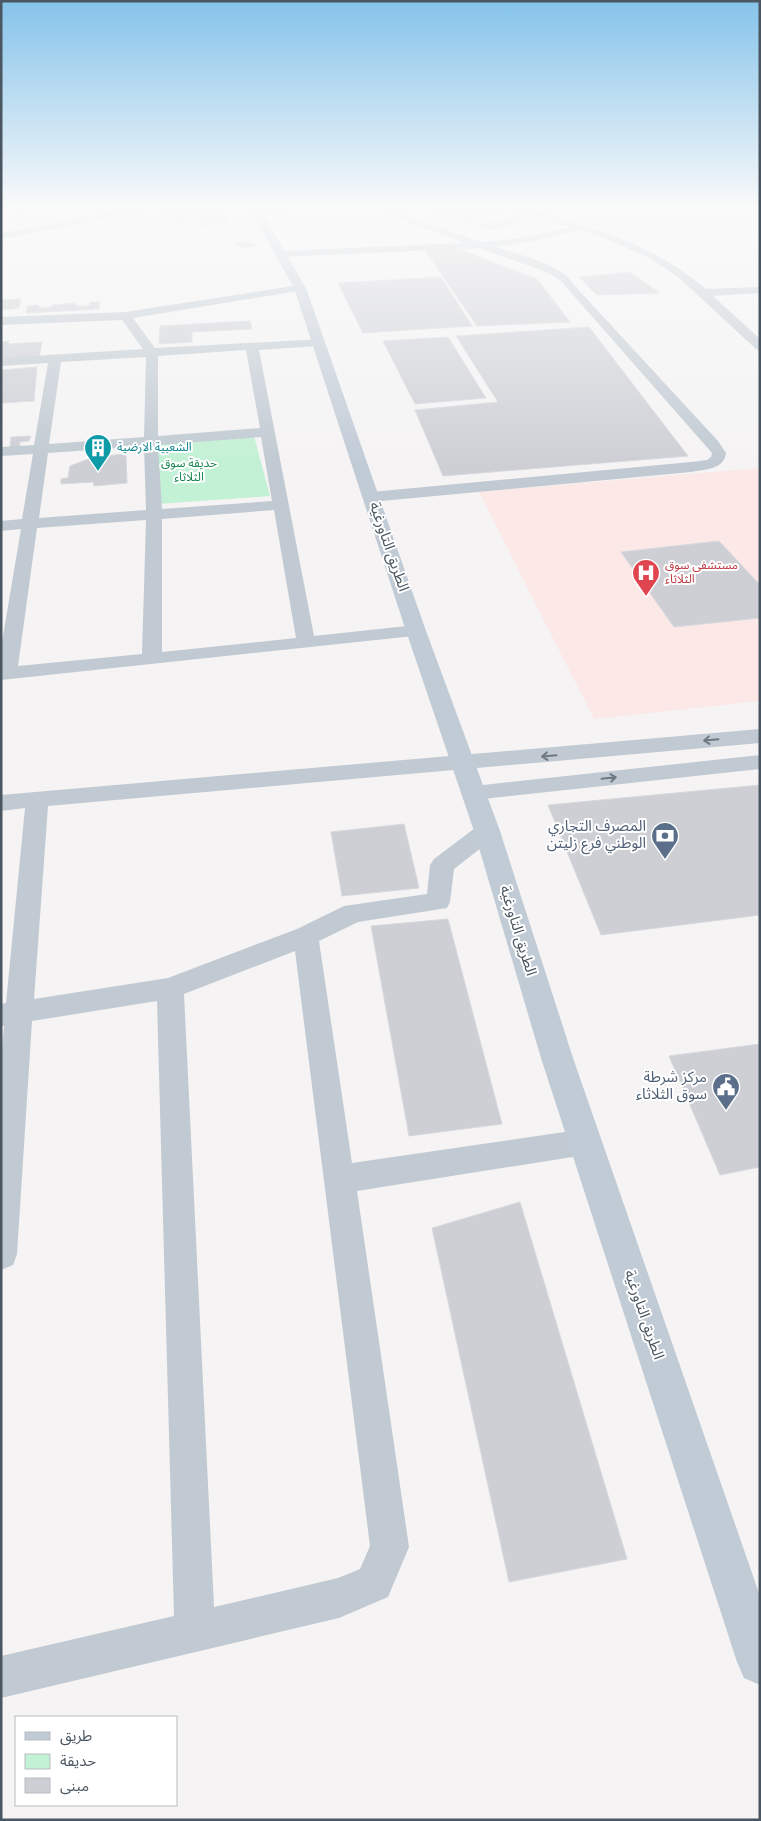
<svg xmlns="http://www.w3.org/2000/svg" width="761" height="1821" font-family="Overpass,'Noto Sans Arabic',sans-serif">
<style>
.medical{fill:#fce8e6}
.green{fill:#c3f1d5}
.building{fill:#cdcfd5;stroke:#d7d9de}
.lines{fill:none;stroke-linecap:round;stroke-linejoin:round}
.street{fill:#c1cad2;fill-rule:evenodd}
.secondary{fill:#c1cbd6;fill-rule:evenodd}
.oneway{stroke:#6e7983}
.labels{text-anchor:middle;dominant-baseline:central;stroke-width:4;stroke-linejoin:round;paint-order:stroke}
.far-culture-label{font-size:12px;fill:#0d838f;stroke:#fff;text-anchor:start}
.far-park-label{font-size:12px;fill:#17864f;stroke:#fff}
.far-health-label{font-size:12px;fill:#be3a42;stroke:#fff;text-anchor:start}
.street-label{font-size:15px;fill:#4a5661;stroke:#fff}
.service-label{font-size:15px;fill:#4e5e75;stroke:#fff;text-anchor:end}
</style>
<rect width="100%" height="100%" fill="#f5f3f3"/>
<path class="medical" d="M760 468V701L594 719 479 492Z"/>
<path class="green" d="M254 436 270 496 158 504 156 442Z"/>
<path class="building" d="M168 208H191L223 213 229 221 201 226 197 220 176 224 161 217 172 215 178 218 185 217 172 211 165 212 159 210Z
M435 208H480L502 214 467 223 425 210Z
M17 214 31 219 15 223 1 218Z
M512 216 527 221 491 230 475 225Z
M248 241 256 246 242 248 235 243Z
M459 249 537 279 570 322 477 326 425 250Z
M629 272 660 293 597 295 579 277Z
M441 277 472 326 363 333 338 283Z
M21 299 19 308 1 310V300Z
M90 302H100L99 309 26 313 27 306 38 305 40 308 51 307 54 305 74 303 77 306H89Z
M250 321 252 329 192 332V342L159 344 160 326Z
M589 327 688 456 443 476 415 410 498 402 456 336Z
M448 337 486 398 415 404 383 341Z
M9 341 8 344 42 342 39 359 1 361V342Z
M37 367 34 401 1 403V370Z
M31 436 29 441 20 442 19 448H10L11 437Z
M126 454 127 483 94 486 93 482 61 484V479L68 478 70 466 94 457Z
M719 541 760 585V618L674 627 621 552Z
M760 785V915L601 935 548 805Z
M404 824 419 888 342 896 331 832Z
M448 919 502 1124 409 1136 371 926Z
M760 1044V1167L720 1175 669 1056Z
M520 1202 627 1559 509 1582 432 1228Z"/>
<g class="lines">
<path class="street" d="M133 208H151L146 211 1 239V233Z
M275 208H296C290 213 259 218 253 213L255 211Z
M371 208H384L481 242 514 239 569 227 508 210 506 208C524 206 542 213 559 218 615 234 661 251 706 289L760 287V293L713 296 760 339V350L756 349 677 276 647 257 609 240 580 230 514 245 495 247C519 255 561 263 574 285L718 441 726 453C724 470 705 469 691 472L371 502 365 500 363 497 365 494 371 492 691 462 707 460 711 457 712 453 561 281 549 273 479 248 281 257 276 254 281 251 464 243Z
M300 285 306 288 304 290 133 318 155 348 322 339 324 342 318 346 259 350 314 636 416 625 423 627 425 631 423 635 1 680V648L21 529 1 531V521L22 519 33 454 1 456V447L34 445 48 363 1 366V358L143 349 122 320 1 325V317L125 312ZM246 350 260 428 158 436V356ZM146 357 144 437 49 444 61 362ZM261 437 272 501 162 509 158 445ZM144 446 146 510 39 518 48 453ZM274 510 296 638 162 652V519ZM146 520 142 654 18 666 37 528Z
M760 729V743L48 806 34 999 168 978 297 929 344 906 427 894 430 865 434 859 479 825 487 823 495 825 499 831 495 837 454 869 450 902 447 908 358 922 319 941 352 1163 585 1129 596 1132 600 1142 596 1152 585 1155 357 1191 409 1547 388 1597 339 1618 1 1698V1656L174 1616 157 1001 32 1021 17 1254 13 1265 1 1270V1061L4 1026H1V1004L6 1003 25 808 1 811V795ZM295 951 370 1546 360 1569 338 1578 214 1607 184 994Z
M760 755V769L474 800 466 798 463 793 466 788 474 786Z"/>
<path class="secondary" d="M249 208H259L306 288 426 631 500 831 573 1058 760 1596V1685L744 1678 737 1662 541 1058 474 831 406 631 294 288Z"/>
</g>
<defs><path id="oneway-shaft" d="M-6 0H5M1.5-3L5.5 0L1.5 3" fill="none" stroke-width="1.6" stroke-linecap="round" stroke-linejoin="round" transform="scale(1.25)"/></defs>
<g class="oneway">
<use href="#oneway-shaft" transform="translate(711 740) rotate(175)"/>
<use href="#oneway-shaft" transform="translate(549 756) rotate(175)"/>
<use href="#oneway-shaft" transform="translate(609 778) rotate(-6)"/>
</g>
<linearGradient id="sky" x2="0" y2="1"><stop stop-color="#85c3ea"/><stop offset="0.45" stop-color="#fafafa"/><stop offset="1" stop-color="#fafafa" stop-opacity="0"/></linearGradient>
<rect width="761" height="463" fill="url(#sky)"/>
<defs>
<symbol id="building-pin" viewBox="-11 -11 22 30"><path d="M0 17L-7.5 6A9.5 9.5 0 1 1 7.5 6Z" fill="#0f9aa8" stroke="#fff"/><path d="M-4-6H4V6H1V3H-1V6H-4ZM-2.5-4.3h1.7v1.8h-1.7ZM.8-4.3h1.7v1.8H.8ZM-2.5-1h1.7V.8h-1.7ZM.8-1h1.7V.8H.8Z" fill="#fff"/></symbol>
<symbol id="hospital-pin" viewBox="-11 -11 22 30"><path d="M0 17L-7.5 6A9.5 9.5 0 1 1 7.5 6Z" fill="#e0444e" stroke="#fff"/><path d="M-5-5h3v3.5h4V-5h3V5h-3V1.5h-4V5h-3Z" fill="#fff"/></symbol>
<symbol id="bank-pin" viewBox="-11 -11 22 30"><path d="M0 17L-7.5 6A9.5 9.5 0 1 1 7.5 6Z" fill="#5c6f8a" stroke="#fff"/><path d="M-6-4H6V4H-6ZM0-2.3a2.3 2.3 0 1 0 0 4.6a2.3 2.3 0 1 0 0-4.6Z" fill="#fff"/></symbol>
<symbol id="civic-pin" viewBox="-11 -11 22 30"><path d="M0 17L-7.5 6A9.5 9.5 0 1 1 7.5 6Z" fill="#5c6f8a" stroke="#fff"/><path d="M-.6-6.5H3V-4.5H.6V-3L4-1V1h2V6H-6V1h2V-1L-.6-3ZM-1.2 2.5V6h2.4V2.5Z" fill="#fff"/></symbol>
</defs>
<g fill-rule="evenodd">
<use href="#building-pin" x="82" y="432" width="32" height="43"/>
<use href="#hospital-pin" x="630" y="557" width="32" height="43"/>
<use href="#bank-pin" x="649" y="820" width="32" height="43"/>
<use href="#civic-pin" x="710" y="1071" width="32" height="43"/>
</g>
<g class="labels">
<g class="far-culture-label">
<text x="117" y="448">الشعبية الارضية</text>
</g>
<g class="far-park-label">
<text x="189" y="464">حديقة سوق<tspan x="189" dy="14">الثلاثاء</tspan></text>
</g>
<g class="far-health-label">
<text x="665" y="566">مستشفى سوق<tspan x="665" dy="14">الثلاثاء</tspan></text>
</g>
<g class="street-label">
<text transform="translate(388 547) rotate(71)">الطريق التاورغية</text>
<text transform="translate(517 931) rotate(73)">الطريق التاورغية</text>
<text transform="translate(643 1315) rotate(71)">الطريق التاورغية</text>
</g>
<g class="service-label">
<text x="646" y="827">المصرف التجاري<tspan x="646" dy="17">الوطني فرع زليتن</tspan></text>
<text x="707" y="1078">مركز شرطة<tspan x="707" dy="17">سوق الثلاثاء</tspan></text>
</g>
</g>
<rect width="761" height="1821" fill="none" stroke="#4a5661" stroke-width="5"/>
<rect x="15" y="1716" width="162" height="90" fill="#ffffff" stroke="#b7bbc0"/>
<rect x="25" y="1732" width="25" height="8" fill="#c1cbd6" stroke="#b7bbc0"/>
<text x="60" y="1741" font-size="15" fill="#4a5661">طريق</text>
<rect x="25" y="1754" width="25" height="15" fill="#c3f1d5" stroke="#b7bbc0"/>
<text x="60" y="1766" font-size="15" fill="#4a5661">حديقة</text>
<rect x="25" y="1778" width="25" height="15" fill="#cdcfd5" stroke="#b7bbc0"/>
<text x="60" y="1791" font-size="15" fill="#4a5661">مبنى</text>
</svg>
